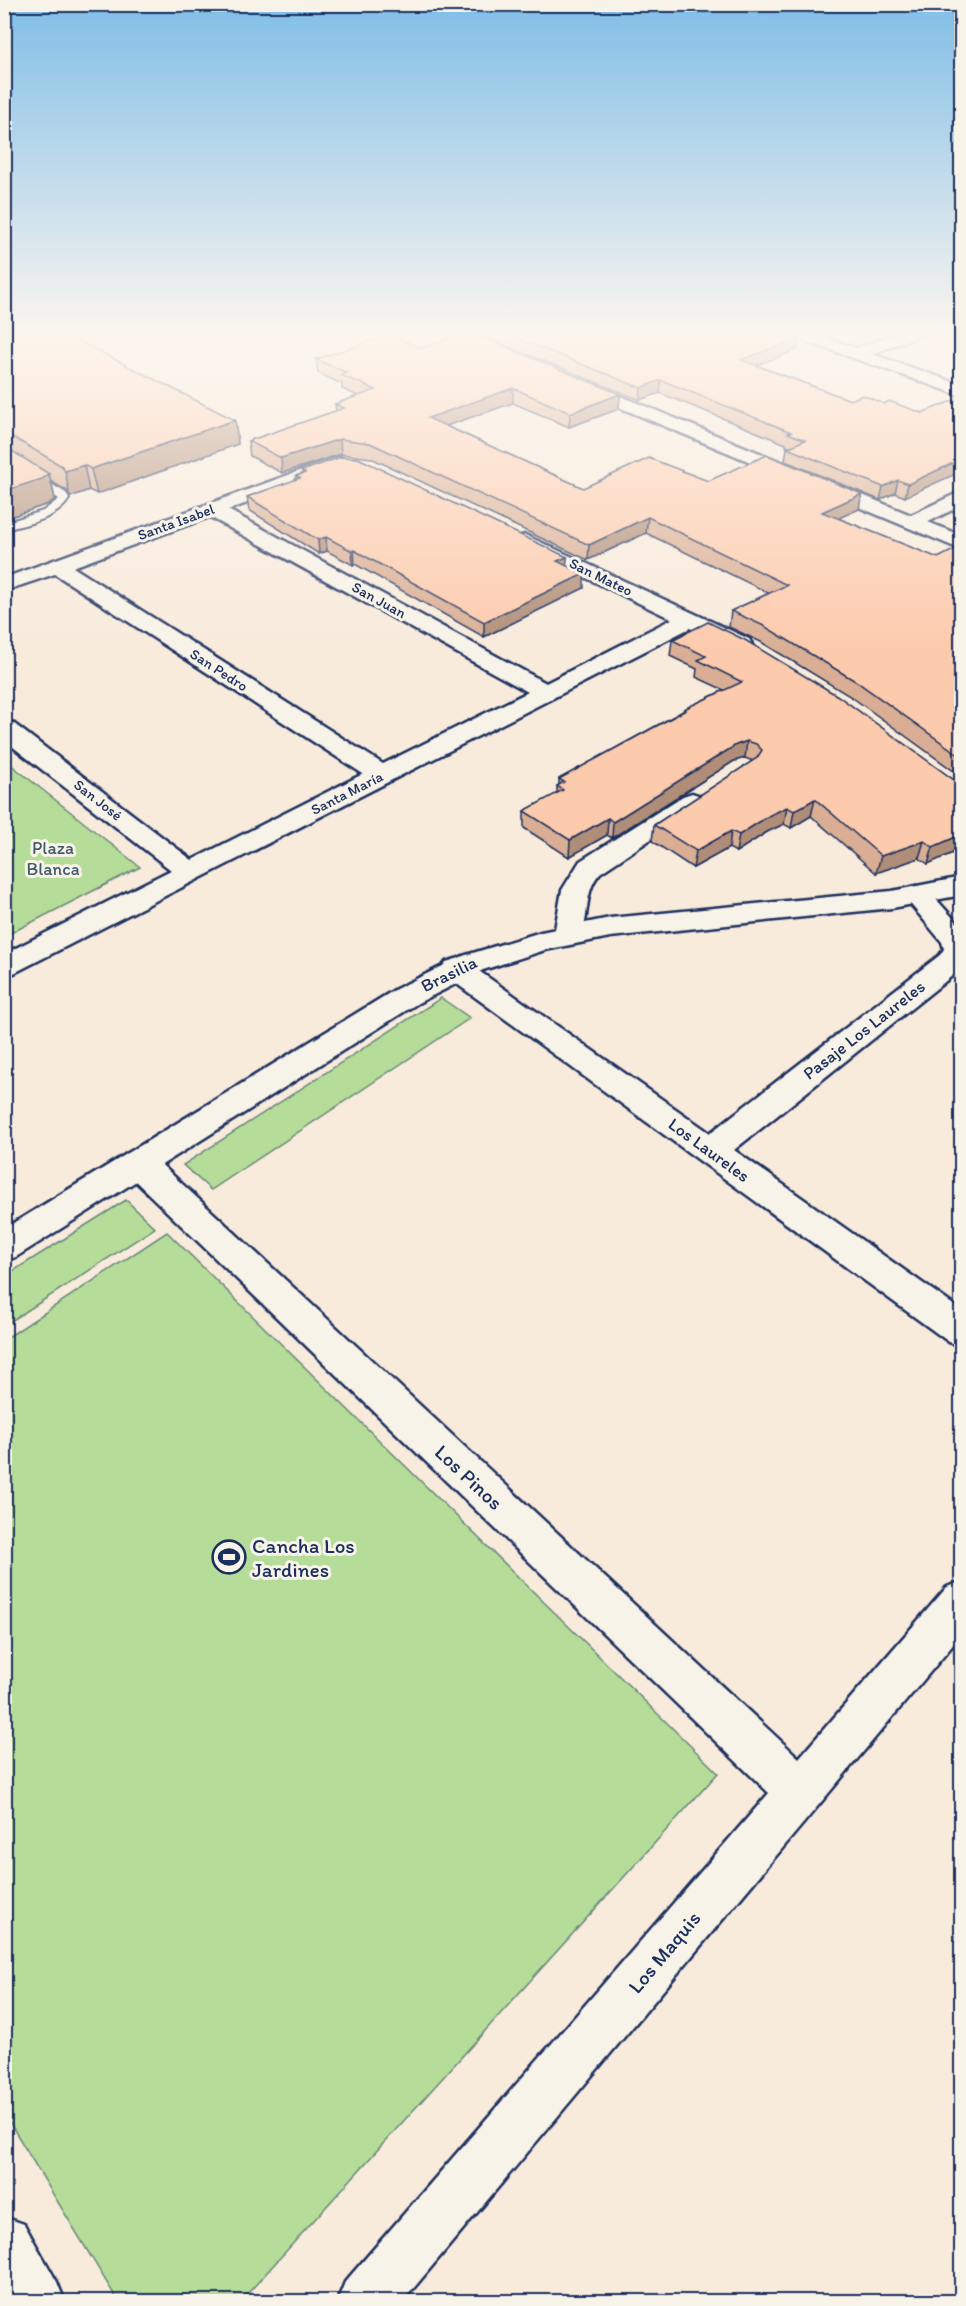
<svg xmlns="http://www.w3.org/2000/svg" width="966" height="2306" font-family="Itim,sans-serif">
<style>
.green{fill:#b5dc98;stroke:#68867b;stroke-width:1.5}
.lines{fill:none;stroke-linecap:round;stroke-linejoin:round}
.lane-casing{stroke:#1b2f5e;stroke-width:4}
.street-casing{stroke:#1b2f5e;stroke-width:5}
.secondary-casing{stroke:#1b2f5e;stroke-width:5}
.lane{fill:#f7f3e8;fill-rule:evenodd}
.street{fill:#f7f3e8;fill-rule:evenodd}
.secondary{fill:#f7f3e8;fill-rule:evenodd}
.wall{fill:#d9ae94;stroke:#1b2f5e;stroke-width:1.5}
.shaded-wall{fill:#b08d78;stroke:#1b2f5e;stroke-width:1.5}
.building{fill:#fccaac;stroke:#1b2f5e;stroke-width:1.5}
.labels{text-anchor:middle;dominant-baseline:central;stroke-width:6;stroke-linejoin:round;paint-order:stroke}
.far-street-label{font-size:15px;fill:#1b2f5e;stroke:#f7f3e8}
.park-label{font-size:18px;fill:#425a6c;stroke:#f7f3e8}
.street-label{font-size:18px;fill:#1b2f5e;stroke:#f7f3e8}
.near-street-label{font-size:21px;fill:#1b2f5e;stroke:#f7f3e8}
.near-poi-label{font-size:21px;fill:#1b2f5e;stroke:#f7f3e8;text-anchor:start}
</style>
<rect width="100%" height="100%" fill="#f8ebdc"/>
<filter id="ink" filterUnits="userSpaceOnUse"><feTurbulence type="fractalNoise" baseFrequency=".0167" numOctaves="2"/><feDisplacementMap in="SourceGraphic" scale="12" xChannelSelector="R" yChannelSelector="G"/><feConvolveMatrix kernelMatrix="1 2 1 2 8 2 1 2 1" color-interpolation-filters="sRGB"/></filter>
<g filter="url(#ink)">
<path class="green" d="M5 760 140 867 5 936H4Z
M441 998 470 1018 211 1190 183 1165Z
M126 1200 155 1228 5 1325V1276Z
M167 1232 718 1773 241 2301H118L5 2115V1339Z"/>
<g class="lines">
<defs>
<path id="lane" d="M4 456 66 493 69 499C56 520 27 524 4 530V523L43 511 59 499 4 464Z"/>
<path id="street" d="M442 330H464L510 348 512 352 504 357 498 356 444 333Z
M780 330H803L856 348 906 330H928L926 333 872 354 962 385V396L782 333Z
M579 379 911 515 962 491V505L928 522 962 536V550L573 388 570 384 573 380Z
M338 457 345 459 347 463 345 467 228 510 546 683 672 619 518 545 515 541 518 537 525 535 749 639 752 644 749 649C730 654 707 636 690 628L14 973 4 976V954L171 870 4 740V721L13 723 192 860 363 774 55 574 4 591V578ZM210 517 528 692 383 764 73 567Z
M692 793 701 796 705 801 701 806 600 873C582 893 591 921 578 942L568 944 558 942 554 935 562 890 580 861 683 796Z
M917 886 927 889 962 928V968L734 1150 962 1311V1346L949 1342 446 976 441 969 446 962 456 959 466 962 710 1133 940 955 944 949 942 942 903 895 907 889Z
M138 1150 150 1154 799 1758 947 1587 962 1581V1634L402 2302H337L345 2282 769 1793 126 1172 121 1163 126 1154Z
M4 2217 24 2224 57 2282 65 2302H6Z"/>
<path id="secondary" d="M962 877V895L892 908 610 937 545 950 483 970 418 1003 16 1257 4 1261V1229L396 989 463 956 541 932 610 918 892 891Z"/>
</defs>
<use href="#lane" class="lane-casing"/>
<use href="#street" class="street-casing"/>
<use href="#secondary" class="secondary-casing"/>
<use href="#lane" class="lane"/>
<use href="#street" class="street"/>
<use href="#secondary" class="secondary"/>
</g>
<path class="wall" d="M4 330 235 420 238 444 97 494 89 490 70 497 67 491 51 481 55 499 48 504 4 519Z
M490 330H777L797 350 756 365 850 400 884 404 922 413 962 397 905 497 895 493 880 500 785 461 787 448 789 447 786 446V444L660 393 640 400 490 339Z
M422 348 620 394 619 409 569 427 513 403 446 426 583 488 708 481 859 509 838 518 938 558 962 546V777L853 698 761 642 729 627 731 611 769 593 646 533 588 560 371 458 341 454 282 473 250 456 248 441 336 411 335 404 358 396 342 389V384L318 373 316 359Z
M302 471 567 557 566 566 584 588 484 637 355 564 353 565 327 551 319 554 249 510 247 497 296 480V476L302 474Z
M708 622 957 782 962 784V856L955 852 928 864 919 858 876 873 811 816 791 828 784 824 767 832 736 852 729 848 693 868 652 841 654 825 753 761 745 758 734 761 612 838 607 835 569 857 524 828V811L557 794V786L559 785V779L683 711 684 709 724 690 696 677 697 669 670 656 672 640Z"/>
<path class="shaded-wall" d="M799 338 797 350 739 372 741 360Z
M661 380 660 393 640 400 641 388Z
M513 388V403L428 432V418Z
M620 394 619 409 569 427 570 413Z
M235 420 238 444 97 494 91 469Z
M340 439 341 454 282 473 281 458Z
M962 459V471L905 497 908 484Z
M84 465 89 490 70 497 65 471Z
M49 474 55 499 48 504 4 519V491Z
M898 480 895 493 880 500 883 487Z
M862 494 859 509 819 527 822 512Z
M648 517 646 533 588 560 589 545Z
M326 537 327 551 319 554 318 540Z
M354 550 355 564 353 565 352 551Z
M567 557 566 571 557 561Z
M584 574V588L484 637V622Z
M747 741 745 758 734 761 612 838 613 822 736 745Z
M815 799 811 816 791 828 794 811Z
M787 807 784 824 767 832 736 852 739 835 770 815Z
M608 818 607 835 569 857 570 840Z
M731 831 729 848 693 868 696 851Z
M960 835 955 852 928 864 933 847Z
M924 841 919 858 876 873 881 856Z"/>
<path class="building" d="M4 330H57L235 420 91 469 84 465 65 471 62 466 4 432Z
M497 330H777L799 338 741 360 850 400 863 395 884 404 889 401 922 413 962 397V459L908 484 898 480 883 487 787 448 805 440 788 433 791 432 661 380 641 388Z
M469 332 620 394 570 413 513 388 428 418 583 488 649 458 708 481 767 455 862 494 822 512 938 558 962 546V757L857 682 764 626 731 611 787 585 648 517 589 545 370 443 340 439 281 458 248 441 344 408 335 404 376 390 341 375 347 373 316 359 390 335 422 348Z
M4 446 49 474 42 479 4 491Z
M341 457 358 458 567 557 557 561 584 574 484 622 354 550 352 551 326 537 318 540 247 497 300 478 296 476 305 473 302 471Z
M708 622 745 640 838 696 957 782 962 784V835H960L933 847 924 841 881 856 815 799 794 811 787 807 770 815 739 835 731 831 696 851 654 825 757 758 762 750 756 744 747 741 736 745 613 822 608 818 570 840 524 811 563 790 557 786 564 782 559 779 686 710 684 709 742 682 698 660 706 656 672 640Z"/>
</g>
<linearGradient id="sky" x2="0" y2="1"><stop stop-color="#80bee7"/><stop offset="0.51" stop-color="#fcf6ef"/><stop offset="1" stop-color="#fcf6ef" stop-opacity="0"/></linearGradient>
<rect width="966" height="653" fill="url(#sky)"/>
<defs>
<symbol id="stadium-ring" viewBox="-11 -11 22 22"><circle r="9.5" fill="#f7f3e8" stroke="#1b2f5e" stroke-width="1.5"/><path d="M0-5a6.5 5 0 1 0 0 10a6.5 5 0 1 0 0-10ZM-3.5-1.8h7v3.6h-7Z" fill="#1b2f5e"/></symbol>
</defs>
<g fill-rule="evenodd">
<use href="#stadium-ring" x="210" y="1538" width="38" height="38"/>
</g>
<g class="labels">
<g class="far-street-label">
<text transform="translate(176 522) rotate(-20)">Santa Isabel</text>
<text transform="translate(601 577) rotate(26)">San Mateo</text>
<text transform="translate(379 600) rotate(29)">San Juan</text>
<text transform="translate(219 670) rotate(33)">San Pedro</text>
<text transform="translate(347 793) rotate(-27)">Santa María</text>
<text transform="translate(98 800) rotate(38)">San José</text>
</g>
<g class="park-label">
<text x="53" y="848">Plaza<tspan x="53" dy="21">Blanca</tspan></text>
</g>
<g class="street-label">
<text transform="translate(449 974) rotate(-26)">Brasilia</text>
<text transform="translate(864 1030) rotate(-38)">Pasaje Los Laureles</text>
<text transform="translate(709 1150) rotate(36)">Los Laureles</text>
</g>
<g class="near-street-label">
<text transform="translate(469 1477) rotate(43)">Los Pinos</text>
<text transform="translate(664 1952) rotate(-50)">Los Maquis</text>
</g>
<g class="near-poi-label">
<text x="252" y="1545">Cancha Los<tspan x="252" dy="24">Jardines</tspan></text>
</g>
</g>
<rect width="966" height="2306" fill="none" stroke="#f7f3e8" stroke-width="24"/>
<rect x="12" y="12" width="942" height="2282" fill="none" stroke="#1b2f5e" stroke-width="2" filter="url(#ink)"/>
</svg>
